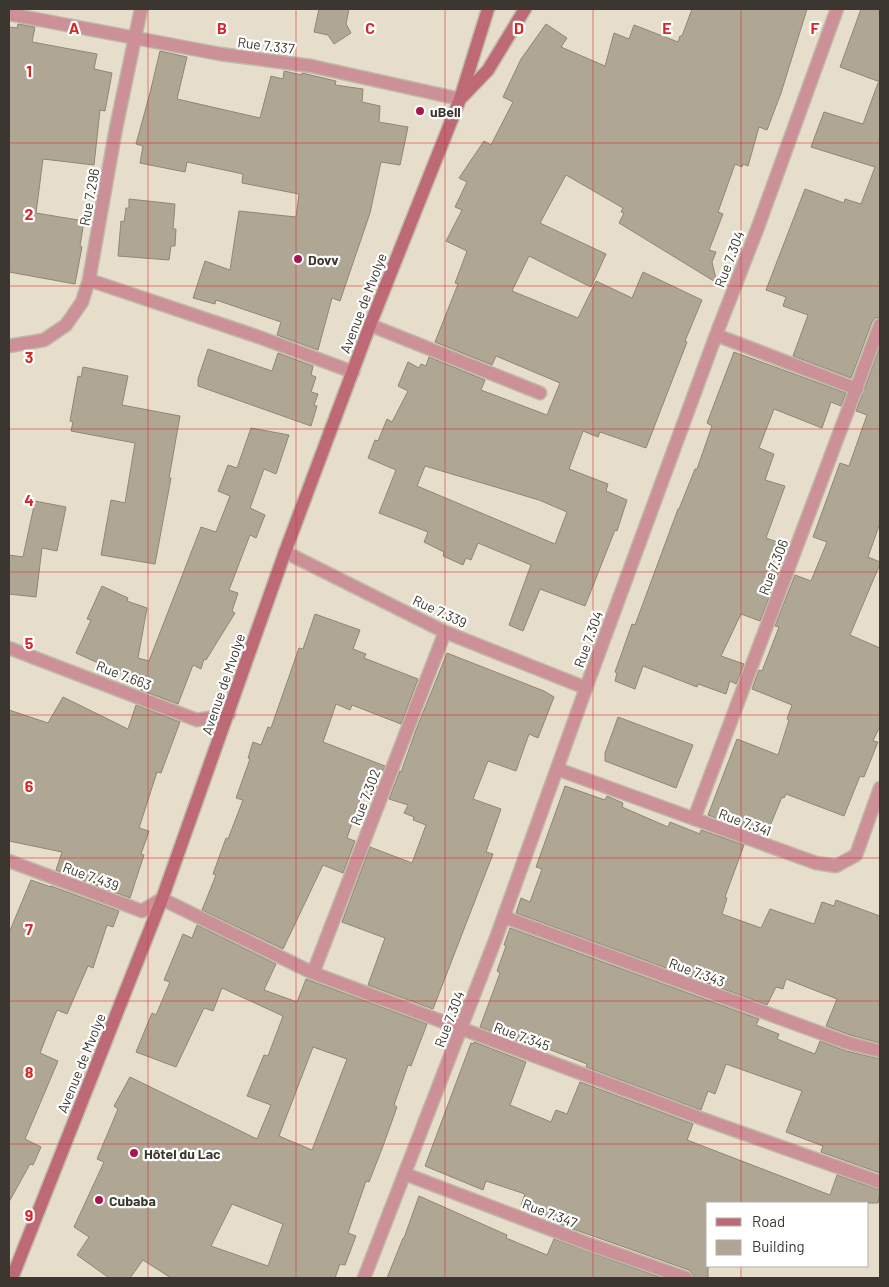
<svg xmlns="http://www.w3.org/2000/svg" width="889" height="1287" font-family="Barlow,sans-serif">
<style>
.building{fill:#afa794;stroke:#8e8774;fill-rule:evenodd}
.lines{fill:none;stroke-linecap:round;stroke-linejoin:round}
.minor-casing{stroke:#c0b9a8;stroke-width:15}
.secondary-casing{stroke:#c0b9a8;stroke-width:15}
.minor{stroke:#cc9198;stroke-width:12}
.secondary{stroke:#bd6976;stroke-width:12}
.grid{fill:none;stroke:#d62828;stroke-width:1;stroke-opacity:0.55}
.poi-dot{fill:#a81651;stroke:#fff;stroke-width:2}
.labels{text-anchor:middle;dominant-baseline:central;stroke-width:4.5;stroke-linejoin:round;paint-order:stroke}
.street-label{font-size:14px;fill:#3b3730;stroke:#fff}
.poi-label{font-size:14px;font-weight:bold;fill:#3b3730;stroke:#fff;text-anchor:start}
.grid-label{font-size:16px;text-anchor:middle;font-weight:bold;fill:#d62828;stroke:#fff;stroke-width:4.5;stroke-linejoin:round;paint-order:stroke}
</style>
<rect width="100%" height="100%" fill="#e6deca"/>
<path class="building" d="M319 9H349L346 24 351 33 334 44 328 35 314 32Z
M692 9H807L781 93 767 130 759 127 748 166 743 164 742 167 735 164 718 212 723 214 709 250 716 252 712 262 717 283 619 223 624 213 621 212 623 208 566 175 540 223 606 254 591 287 529 256 512 291 578 318 596 281 632 298 643 272 702 300 685 341 687 342 646 448 600 432 598 437 583 431 569 469 608 484 606 491 627 500 617 531 615 530 585 606 540 589 523 631 509 625 531 565 478 543 471 560 466 558 463 565 443 556 444 552 424 542 428 532 379 513 396 470 368 458 375 440 378 441 387 419 392 422 408 391 398 386 408 362 419 368 421 364 426 366 429 357 485 380 481 390 547 415 560 383 496 356 492 365 435 342 458 284 455 283 467 251 446 241 462 210 455 207 467 182 459 178 484 141 491 145 513 102 503 97 521 59 546 24 567 38 561 47 605 66 614 33 629 39 634 25 678 42 680 36H682ZM425 466 539 500 567 512 555 544 417 486Z
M861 9H880V82L840 67Z
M18 24 35 27 32 42 97 54 94 69 112 73 105 111 100 110 94 165 43 159 36 213 84 221 80 246 82 247 75 284 9 272V27L17 28Z
M160 51 187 57 177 99 260 118 271 76 283 79 284 71 302 75V73L336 81 335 85 363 89 362 102 380 106 379 122 408 127 400 165 381 162 370 213 340 301 332 298 318 350 277 335 281 322 216 300 215 304 193 298 205 261 230 270 239 211 296 217 299 194 242 183 243 174 187 162 185 172 140 163 143 146 136 144 150 93Z
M878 83H880V317L875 318 872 322 851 378 793 356 808 315 783 306 786 297 766 290 805 189 844 203 845 199 861 204 875 167 811 147 824 112 863 124Z
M129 199 175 204 173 229H176L175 246H171L169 260 118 256 121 221 124 222 126 208H129Z
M880 347V523L868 557 880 562V564L850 635 880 648V726L873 741 878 742 864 777 860 776 844 816 786 794 784 798 782 797 767 833 751 827 749 830 708 815 737 739 778 755 789 720 787 719 792 705 752 689 759 670 762 671 779 627 775 626 795 575 811 581 827 542 813 537 840 463 849 466 867 415 856 411Z
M208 349 272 371 278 353 313 366 311 375 316 377 311 392 318 394 314 405 317 406 311 426 198 386V379Z
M734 352 846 393 841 406 831 402 822 428 774 409 759 448 774 454 765 480 785 486 766 538 780 543 772 566 780 569 760 621 741 614 721 656 744 664 736 684 730 681 726 694 698 684 697 687 643 666 635 689 615 681 617 673 615 672 632 624 635 625 678 509H679L695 469H697L712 426 707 423Z
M83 367 128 376 122 405 180 416 169 478H171L155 564 101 555 111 500 125 503 135 443 71 431 73 422 70 421 78 376 81 377Z
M251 428 289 435 276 474 264 469 250 508 265 515 256 538 250 535 229 590 238 593 232 611 235 613 206 660 204 659 201 669 193 665 178 704 141 690 142 687 125 681 127 676 76 653 91 620 87 619 102 586 128 598 127 601 147 608 138 658 149 661 201 527 216 532 230 496 218 491 228 465 237 468Z
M35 501 66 507 57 551 42 548 36 597 9 594V555L23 557Z
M315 614 360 630 353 649 366 654 364 658 418 679 401 724 352 705 350 710 336 704 323 742 385 766 373 795 370 794 369 798 365 796 363 800 360 799 347 838 355 841 343 873 323 865 283 949 202 910 216 875 213 874 226 838 228 839 243 800 236 798 250 759 248 758 253 742 261 745 268 727 271 728 299 648 303 649Z
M447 653 544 691 554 697 538 738 529 734 516 771 488 761 473 799 501 809 486 852 493 854 433 1009 368 985 385 938 342 922 370 847 412 863 426 825 413 820 414 817 404 813 408 805 389 799 400 771 401 772 416 730Z
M63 697 128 729 136 705 180 722 161 773 157 772 139 828 149 831 141 854 144 855 130 898 56 870 62 852 9 841V710L48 723Z
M618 717 693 745 676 788 605 761V753Z
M565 786 605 800 607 796 623 803 622 807 668 827 670 822 700 834 701 830 744 845 725 897 727 898 722 914 761 928 770 909 814 924 822 902 834 906 836 900 880 916V1043L850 1035 826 1026 837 999 786 979 783 989 776 987 767 1005 516 913 521 898 530 902 542 869 536 867Z
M31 880 51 887V886L119 911 113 927 107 925 93 968 88 966 67 1014 57 1010 40 1053 58 1061 25 1139 41 1147 33 1165 30 1164 9 1202V933Z
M197 925 276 964 264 990 297 1002 306 979 427 1024 411 1066 408 1065 394 1105 397 1107 383 1146 369 1182 366 1181 348 1233 356 1236 345 1265 340 1264 335 1278H171L143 1260 130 1278H109L77 1255 89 1237 74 1227 104 1162 97 1159 118 1109 114 1106 130 1077 257 1139 271 1105 247 1096 264 1055 268 1056 283 1016 222 988 213 1011 204 1008 176 1067 136 1052 152 1013 156 1015 170 982 164 980 183 934 192 938ZM313 1047 347 1059 312 1150 279 1136ZM232 1204 283 1224 268 1266 211 1246Z
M510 928 759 1019 756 1025 779 1034 777 1039 815 1054 820 1041 846 1051 880 1059V1173L821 1152 823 1146 786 1132 802 1091 726 1064 715 1094 708 1091 701 1110 586 1067 587 1064 533 1043 532 1046 480 1027 500 973 497 971 506 946 504 945Z
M474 1042 526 1062 510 1105 551 1122 556 1110 567 1114 580 1082 693 1124 687 1140 830 1195 837 1175 880 1190 878 1203H708V1278H694L692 1273 689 1270 559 1224 561 1221 521 1205 525 1194 486 1181 483 1190 425 1166 471 1043 473 1044Z
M419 1196 507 1235 506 1238 547 1255 554 1239 662 1278H387L403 1238H404Z"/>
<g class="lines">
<defs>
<path id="minor" d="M9 14 220 54 311 66 460 99
M89 280 259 337 353 372
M370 325 540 393
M716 335 857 389
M9 346 44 340 66 325 82 302 89 280 116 128 141 9
M285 552 445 632 586 688
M9 648 197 720 229 714
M557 769 816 863 836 866 856 855 880 788
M694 819 880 325
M9 861 142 911 162 899 313 973 700 1118 880 1182
M504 917 848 1043 880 1051
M313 973 445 632
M405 1174 589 1244 686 1278
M364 1278 496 938 586 688 716 335 758 227 837 9"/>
<path id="secondary" d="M462 97 488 70 525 9
M12 1278 162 899 285 552 370 325 460 99 488 9"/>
</defs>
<use href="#minor" class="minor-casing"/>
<use href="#secondary" class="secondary-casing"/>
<use href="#minor" class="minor"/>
<use href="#secondary" class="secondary"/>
</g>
<path class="grid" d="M148 9V1278M296 9V1278M445 9V1278M593 9V1278M741 9V1203M9 143H880M9 286H880M9 429H880M9 572H880M9 715H880M9 858H880M9 1001H880M9 1144H880M741 1266V1278"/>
<g class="poi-dot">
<circle cx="420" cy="111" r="5"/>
<circle cx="298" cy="259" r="5"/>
<circle cx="134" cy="1153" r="5"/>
<circle cx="99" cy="1200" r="5"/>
</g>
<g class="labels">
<g class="street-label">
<text transform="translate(266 45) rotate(7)">Rue 7.337</text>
<text transform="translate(89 197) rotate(-80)">Rue 7.296</text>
<text transform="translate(729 259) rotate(-69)">Rue 7.304</text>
<text transform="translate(363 303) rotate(-69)">Avenue de Mvolye</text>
<text transform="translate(773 567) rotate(-69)">Rue 7.306</text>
<text transform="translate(440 611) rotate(25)">Rue 7.339</text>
<text transform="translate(588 639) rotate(-70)">Rue 7.304</text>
<text transform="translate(124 675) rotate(21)">Rue 7.663</text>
<text transform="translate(223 684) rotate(-71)">Avenue de Mvolye</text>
<text transform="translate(365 797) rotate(-69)">Rue 7.302</text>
<text transform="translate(745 822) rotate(20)">Rue 7.341</text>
<text transform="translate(91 876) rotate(20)">Rue 7.439</text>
<text transform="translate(697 972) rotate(20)">Rue 7.343</text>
<text transform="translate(449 1019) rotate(-69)">Rue 7.304</text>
<text transform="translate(522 1036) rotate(20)">Rue 7.345</text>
<text transform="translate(81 1063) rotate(-68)">Avenue de Mvolye</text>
<text transform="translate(550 1213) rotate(21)">Rue 7.347</text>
</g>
<g class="poi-label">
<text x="430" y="111">uBell</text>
<text x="308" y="259">Dovv</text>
<text x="144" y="1153">Hôtel du Lac</text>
<text x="109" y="1200">Cubaba</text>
</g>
</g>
<g class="grid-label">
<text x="74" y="34">A</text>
<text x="222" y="34">B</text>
<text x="370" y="34">C</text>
<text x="519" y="34">D</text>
<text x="667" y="34">E</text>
<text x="815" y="34">F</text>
<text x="29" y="77">1</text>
<text x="29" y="220">2</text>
<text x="29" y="363">3</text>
<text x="29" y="506">4</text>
<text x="29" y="649">5</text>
<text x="29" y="792">6</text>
<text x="29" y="935">7</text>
<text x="29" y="1078">8</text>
<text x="29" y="1221">9</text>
</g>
<rect width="889" height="1287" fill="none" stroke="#3b3730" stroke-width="20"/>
<rect x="706" y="1202" width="162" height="65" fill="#ffffff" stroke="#b1afac"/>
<rect x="716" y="1218" width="25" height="8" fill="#bd6976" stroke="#b1afac"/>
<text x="752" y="1227" font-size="15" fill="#3b3730">Road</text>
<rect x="716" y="1240" width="25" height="15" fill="#afa794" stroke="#b1afac"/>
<text x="752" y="1252" font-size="15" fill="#3b3730">Building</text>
</svg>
